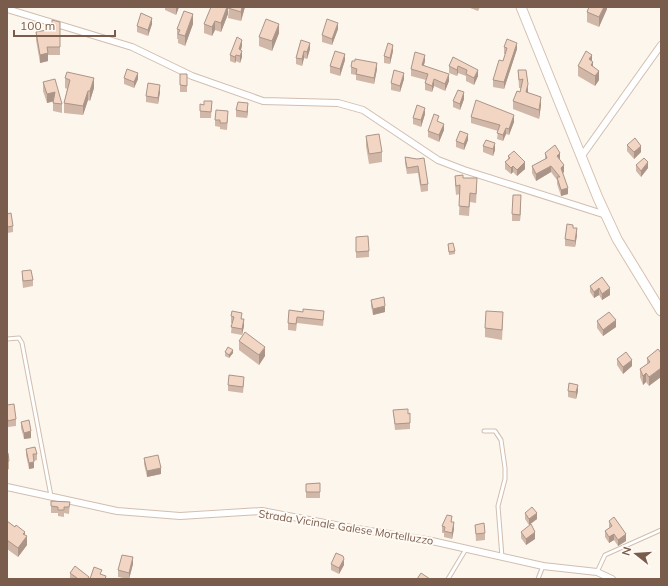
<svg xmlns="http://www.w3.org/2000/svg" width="668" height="586" font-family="Mulish,sans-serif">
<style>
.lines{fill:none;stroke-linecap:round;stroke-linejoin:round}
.lane-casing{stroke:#d1beb0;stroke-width:5}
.street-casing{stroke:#d1beb0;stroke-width:8}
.secondary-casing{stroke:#d6c0b0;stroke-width:11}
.lane{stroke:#fff;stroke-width:3}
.street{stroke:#fff;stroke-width:6}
.secondary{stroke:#fff;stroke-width:9}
.wall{fill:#d1b7a8}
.shaded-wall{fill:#aa9588}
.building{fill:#f3d5c3;stroke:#aa9588}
.labels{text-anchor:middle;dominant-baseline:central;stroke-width:4;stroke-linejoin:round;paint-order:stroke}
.street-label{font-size:11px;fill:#7a5c4d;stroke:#fffaf3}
</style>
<rect width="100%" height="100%" fill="#fdf6ec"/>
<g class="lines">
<defs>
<path id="lane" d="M7 339 19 338 22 343 51 496
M484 431H495L501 440 505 468V479L498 506 502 557
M597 572 605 555 661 530
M448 579 466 549
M538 579 543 566"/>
<path id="street" d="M7 9 132 47 192 76 263 101 338 103 363 110 438 160 464 170 606 215
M581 157 661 45
M7 487 117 511 180 516 262 511 351 528 432 541 543 566 597 572 612 579"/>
<path id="secondary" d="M521 7 598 198 617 239 661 311"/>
</defs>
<use href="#lane" class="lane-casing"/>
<use href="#street" class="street-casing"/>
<use href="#secondary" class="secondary-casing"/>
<use href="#lane" class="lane"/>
<use href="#street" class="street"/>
<use href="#secondary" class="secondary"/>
</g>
<path class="wall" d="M165 7H179L176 15 165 10Z
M228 7V14L221 32 215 30 212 36 204 33V24Z
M229 7H245L241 21 228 18Z
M470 7H480L478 11 470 8Z
M607 7V9L599 27 587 22V12Z
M60 22V55H48V61L40 63 36 40V32L52 29Z
M152 24 148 36 137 32V26Z
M193 24 185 46 178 43V39H177V29Z
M338 29 332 45 322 42V35Z
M279 33 272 51 259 46V37Z
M301 40 310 49 307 59 304 58 302 66 296 64V58Z
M242 46 241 50 242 57 240 63 236 61 235 63 230 61V55Z
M504 47 517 49 504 89 493 87V80L503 61 506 54H504Z
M393 51 390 64 384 63V56Z
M453 57 478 76 474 85 466 81V76L458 73 457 76 449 73V66Z
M345 60 340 76 330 73V66Z
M425 61 424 65 449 81 445 91 434 86 432 92 425 90V83L426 80 411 76V69Z
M592 61 593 67 599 80 595 86 578 76V66Z
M351 67 377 69 374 84 356 80V75L351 74Z
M518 70H526L528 92 541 105 539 119 513 109V101L520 92 521 88H519Z
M180 74H187V92H180Z
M65 78 94 88 90 101 88 100 83 115 64 113V103L67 89 65 88Z
M124 78 138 79 134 88 124 84Z
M404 79 400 92 391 90V83Z
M43 82 62 104V113L53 111V101L47 103 43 91Z
M160 92 158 104 146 102V96Z
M464 99 460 110 453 107V101Z
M212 101 211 118H200V104L204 105Z
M236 110H248L247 118 236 117Z
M425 114 421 127 413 124V118Z
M228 117 227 130 220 129V127L215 126V120Z
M471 117 514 122 509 135 506 134 503 141 497 139 498 131 471 123Z
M439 122 444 130 439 142 428 137V131Z
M366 136 382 152V162L369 164 366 146Z
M468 140 464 150 456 147V141Z
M627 145 641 152 634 159 627 151Z
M483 146 495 150 493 156 483 152Z
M545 153 560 159V160L564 172 563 173 568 194 561 196 557 184V180L551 172 536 181 532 173V166L545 159Z
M508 156 525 169 517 176 513 172 511 174 505 169V162L508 159Z
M405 157 417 159 428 184V191L421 192 418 173 407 174 405 163Z
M636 165 648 168 641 177 636 171Z
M455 176 463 178 477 187 476 203 470 202 469 216 459 215 460 194 456 195 455 185Z
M521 202 520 221H512V214Z
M7 214 13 226V232L7 233Z
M573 228 577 235 575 247 565 246V239Z
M356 237 369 251V257L356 258Z
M448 244 455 251V254L449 255Z
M22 271 33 280V286L23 288 22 278Z
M602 277 610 295 602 300 599 295 594 298 590 292V286Z
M371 300 385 312 373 315 371 306Z
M289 310 324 317 323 326 297 323 296 331 288 330V323Z
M231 316 242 319 244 326 242 335 231 333 232 323H231Z
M503 321 502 340 485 337V328Z
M597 321 616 327 603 336 597 328Z
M239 341 265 356 259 365 239 350Z
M658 349 649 386 646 382 643 385 640 377V369L647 364V358Z
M225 352 233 353 229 358 225 356Z
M617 359 632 366 623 374 617 365Z
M244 383 243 393 228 391V385Z
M568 391H578L576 399 568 397Z
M7 405 16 419V426L8 427 7 423Z
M393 410 410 423V429L395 430Z
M21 422 31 438 24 439 21 428Z
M26 449 37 454V460L34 461V468L29 469 26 455Z
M7 453 9 461V469L7 470Z
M144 458 161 474 147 477 144 464Z
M320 483V498H306V484Z
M51 501 70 502 69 514 64 513V517L58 516V513H51Z
M525 513 537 519 529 525 525 519Z
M7 521 15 527 25 535 27 545 18 557 7 549Z
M609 521 626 541 618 546 614 540 609 543 605 537V531L609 528Z
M452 522 454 529 452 539 444 537V533H442V526Z
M475 525 485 533V540L476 541Z
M521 532 535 539 526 545 521 538Z
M133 564 129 579 118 577V570Z
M331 564 344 565 339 574 331 570Z
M70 573 89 579H70Z"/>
<path class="shaded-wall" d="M177 7H179L176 15V8Z
M227 7H228V14L221 32V23Z
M242 7H245L241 21V12Z
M604 7H607V9L599 27V17Z
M193 14V24L185 46V36Z
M152 18V24L148 36V30Z
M215 21V30L212 36V27Z
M338 23V29L332 45V39Z
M279 24V33L272 51V41Z
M242 40V46L239 56V49Z
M310 43V49L307 59V52Z
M517 43V49L504 89V82Z
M393 45V51L390 64V58Z
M242 51V57L240 63V56Z
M304 51V58L302 66V59Z
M48 53V61L40 63V55Z
M345 54V60L340 76V69Z
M236 55V61L235 63V57Z
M425 55V61L422 71V65Z
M592 55V63L593 62V72L591 75V67L589 59Z
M377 63V69L374 84V78Z
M458 66V73L457 76V70Z
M478 70V76L474 85V78Z
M599 71V80L595 86V76Z
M138 73V79L134 88V82Z
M404 73V79L400 92V86Z
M449 74V81L445 91V84Z
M94 78V88L90 101V91Z
M434 79V86L432 92V86Z
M528 84V92H526Z
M160 85V92L158 104V98Z
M88 91V100L83 115V106Z
M55 92V101L47 103V94Z
M464 92V99L460 110V104Z
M541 97V105L539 119V110Z
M248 103V110L247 118V112Z
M425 108V114L421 127V120Z
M514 115V122L509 135V129Z
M444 124V130L439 142V135Z
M506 128V134L503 141V135Z
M468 134V140L464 150V144Z
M495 143V150L493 156V149Z
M641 146V152L634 159V152Z
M560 153V159L557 162V156Z
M525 162V169L517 176V170Z
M648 162V168L641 177V171Z
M564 165V172L561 174V168Z
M513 166V172L511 174V168Z
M551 166V172L536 181V174Z
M568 188V194L561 196V190Z
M521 195V202L520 221V215Z
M577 228V235L575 247V241Z
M599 288V295L594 298V292Z
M610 288V295L602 300V294Z
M385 306V312L373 315V309Z
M244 319V326L242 335V329Z
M616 320V327L603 336V330Z
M265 347V356L259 365V355Z
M233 350V353L229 358V355Z
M632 360V366L623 374V367Z
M661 368V377L649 386V377Z
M646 373V382L643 385V376Z
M578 385V391L576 399V392Z
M31 431V438L24 439V433Z
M34 462V468L29 469V463Z
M161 468V474L147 477V471Z
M537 513V519L529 525V519Z
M454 522V529L452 539V533Z
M25 532V539L27 536V545L18 557V548L23 534Z
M535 532V539L526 545V539Z
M614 534V540L609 543V537Z
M626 534V541L618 546V540Z
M133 557V564L129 579V573Z
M344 559V565L339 574V568Z"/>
<path class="building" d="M211 7H227L221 23 215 21 212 27 204 24Z
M229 7H242L241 12 228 8Z
M589 7H604L599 17 587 12Z
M184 11 193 14 185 36 178 34 180 30 177 29Z
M141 13 152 18 148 30 137 26Z
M266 19 279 24 272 41 259 37Z
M327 19 338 23 332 39 322 35Z
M52 20 60 22V47H47L48 53 40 55 36 32 52 29Z
M237 37 242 40 239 49 242 51 240 56 236 55 235 57 230 55Z
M507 39 517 43 504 82 493 80 499 60 503 61 507 48 504 47Z
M301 40 310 43 307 52 304 51 302 59 296 58Z
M388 43 393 45 390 58 384 56Z
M335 51 345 54 340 69 330 66Z
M586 51 592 55 589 59 593 62 591 65 599 71 595 76 578 66Z
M415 52 425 55 422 65 449 74 445 84 434 79 432 86 425 83 428 74 411 69Z
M453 57 478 70 474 78 466 74 467 70 458 66 457 70 449 66Z
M355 59 377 63 374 78 356 74 357 69 351 67 352 61H355Z
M127 69 138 73 134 82 124 78Z
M394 70 404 73 400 86 391 83Z
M518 70H526L528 84 526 92 541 97 539 110 513 101 517 91 520 92 523 79 519 80Z
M67 72 94 78 90 91H88L83 106 64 103 70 80 65 78Z
M180 74H187V86L180 85Z
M55 79 62 104 53 103 55 92 47 94 43 82Z
M148 83 160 85 158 98 146 96Z
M458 90 464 92 460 104 453 101Z
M476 100 514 115 509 129 506 128 503 135 497 133 500 125 471 117Z
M204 101H212L211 112 200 111V104L204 105Z
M238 102 248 103 247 112 236 110Z
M417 105 425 108 421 120 413 118Z
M216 110 228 111 227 123H220V120H215Z
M434 114 439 116 437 121 444 124 439 135 428 131Z
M460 131 468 134 464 144 456 141Z
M379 134 382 152 369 154 366 136Z
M635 138 641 146 634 152 627 145Z
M486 140 495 143 493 149 483 146Z
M555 145 560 153 557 156 564 165 561 168 568 188 561 190 557 177H560L551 166 536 174 532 166 547 158 545 153Z
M514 151 525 162 517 170 513 166 511 168 505 162 510 158 508 156Z
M405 157 417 159 424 158 428 184 421 185 418 166 407 168Z
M644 158 648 162 641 171 636 165Z
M463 175V178H477L476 194 470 193 469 207 459 206 460 185 456 186 455 176Z
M513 195H521L520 215 512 214Z
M11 213 13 226 7 227V214Z
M567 224 573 225V228H577L575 241 565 239Z
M368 236 369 251 356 252V237Z
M453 243 455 251 449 252 448 244Z
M31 270 33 280 23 281 22 271Z
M602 277 610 288 602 294 599 288 594 292 590 286Z
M384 297 385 306 373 309 371 300Z
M303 309 324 311 323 320 297 317 296 324 288 323 289 310 303 312Z
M232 311 242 313 241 319H244L242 329 231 327 234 317 231 316Z
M486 311 503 312 502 330 485 328Z
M609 312 616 320 603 330 597 321Z
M245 332 265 347 259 355 239 341Z
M228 347 233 350 229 355 225 352Z
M658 349 661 353V368L649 377 646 373 643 376 640 369 650 362 647 358Z
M626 352 632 360 623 367 617 359Z
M229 375 244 377 243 387 228 385Z
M569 383 578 385 576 392 568 391Z
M14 404 16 419 8 421 7 416V405Z
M408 409V414L410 413V423L395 424 393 410Z
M29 420 31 431 24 433 21 422Z
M35 447 37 454H33L34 462 29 463 26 449Z
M7 453H8L9 461 7 462Z
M158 455 161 468 147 471 144 458Z
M320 483V492H306V484Z
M51 501 70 502 69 507H64V510H58V507L51 506Z
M532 507 537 513 529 519 525 513Z
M447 515 452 516 451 522H454L452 533 444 531 445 527 442 526Z
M614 517 626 534 618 540 614 534 609 537 605 531 612 526 609 521Z
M7 521 15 527 16 525 25 532 23 534 27 536 18 548 7 540Z
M484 523 485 533 476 534 475 525Z
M531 524 535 532 526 539 521 532Z
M336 553 343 556 344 559 339 568 331 564Z
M122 555 133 557 129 573 118 570Z
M75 566 89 577 88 579H77V578L70 573Z
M94 567 102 570 100 574 106 576 105 579H90Z
M421 573 430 579H417Z"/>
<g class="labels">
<g class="street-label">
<text transform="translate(346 527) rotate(9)">Strada Vicinale Galese Mortelluzzo</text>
</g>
</g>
<rect width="668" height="586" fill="none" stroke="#7a5c4d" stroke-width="16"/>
<g transform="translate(636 554) rotate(287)" stroke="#fffaf3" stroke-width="3" paint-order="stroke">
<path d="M0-3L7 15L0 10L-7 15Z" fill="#7a5c4d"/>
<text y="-6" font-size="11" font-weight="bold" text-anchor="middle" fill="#7a5c4d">N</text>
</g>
<path d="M14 30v6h101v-6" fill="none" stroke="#7a5c4d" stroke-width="2"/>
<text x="20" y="30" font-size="12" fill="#7a5c4d" stroke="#fffaf3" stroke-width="3" paint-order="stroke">100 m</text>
</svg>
